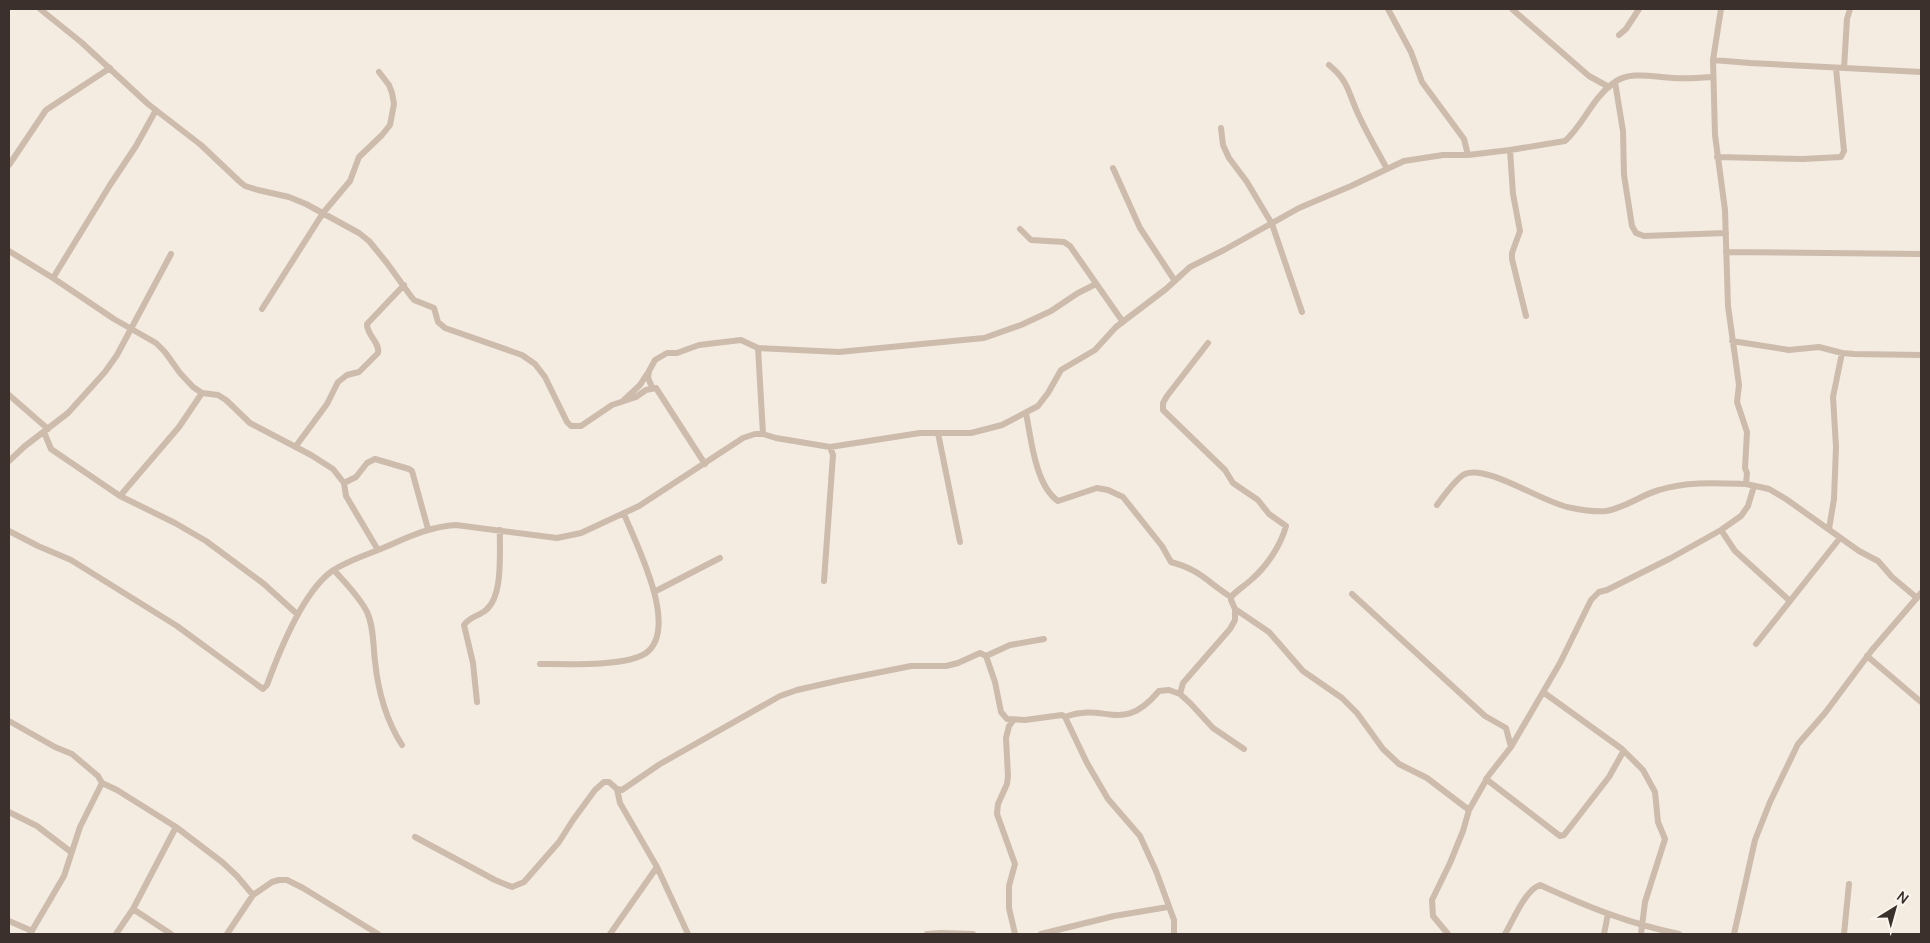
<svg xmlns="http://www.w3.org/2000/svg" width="1930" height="943" font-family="Manrope,sans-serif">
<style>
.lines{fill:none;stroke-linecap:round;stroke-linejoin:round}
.street{stroke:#cdbbac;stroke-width:6}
</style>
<rect width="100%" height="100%" fill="#f4ebe1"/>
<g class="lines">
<path class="street" d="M40 9 81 42 148 104 201 145 239 181 245 186 258 190 289 197 306 204 359 233 369 241 387 263 410 295 414 300 434 308 438 322 445 328 522 355 535 364 545 377 567 422 571 426H581L612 405 636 397 646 390 656 388 705 464
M1388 9 1411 52 1422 82 1464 139 1468 155
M1512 9 1589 76 1609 87
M1721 9 1713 60 1715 135 1725 210 1728 306 1739 385 1737 402 1747 432 1745 468 1747 473 1746 484 1769 489 1786 499 1859 551 1878 561 1892 577 1917 598
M1619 35 1626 29 1639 9
M1713 60 1750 63 1921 72
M1329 65C1350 82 1348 94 1360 118 1368 135 1378 152 1387 169
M1844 68 1847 19 1850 9
M1615 82 1623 131 1624 175 1632 226 1636 233 1644 236 1726 233
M1221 128 1223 145 1229 158 1247 182 1272 224 1302 312
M1510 150 1513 194 1520 231 1512 253V259L1526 316
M1717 157 1803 159 1841 157 1844 151 1836 68
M9 165 46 110 110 68
M1113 168 1140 228 1175 281
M1020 229 1031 240 1064 242 1070 246 1123 322
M9 251 53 278 114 319 156 343 165 352 180 373 193 387 202 393 218 395 226 400 250 423 311 455 333 469 344 483 346 496 378 550C405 539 426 527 456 525L557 538 581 533 639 506 743 438 755 434H763L776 438 830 447 920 433H971L1002 425 1038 406 1048 393 1061 370 1095 350 1116 327 1166 289 1190 267 1224 250 1299 208 1351 186 1404 161 1443 155H1468L1510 150 1565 141C1583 125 1592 99 1612 84 1629 70 1653 77 1673 78 1686 79 1699 78 1712 77
M1726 252 1921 254
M53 278 110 185 136 146 156 110
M262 309 323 213 350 181 359 157 382 135 390 125 394 104 392 93 389 85 379 72
M1732 341 1789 350 1819 347 1842 353 1854 354 1921 355
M1208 343 1167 396 1163 403V410L1225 470 1233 483 1258 500 1269 514 1286 526C1281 545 1267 566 1252 579 1246 585 1237 590 1231 597V600L1235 609 1269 632 1303 671 1342 698 1357 713 1383 749 1399 764 1427 778 1469 810
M758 348 763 434
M652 387 648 378 649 371 655 360 667 353H677L699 345 741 340 758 348 839 352 984 338 1021 325 1051 311 1078 293 1096 284
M9 395 48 429
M624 400 640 385 647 374
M1026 413C1031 438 1035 485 1058 501L1097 488 1108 490 1123 497 1162 546 1171 562C1201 570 1207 582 1231 597
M44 432 51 449 120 496 175 523 206 541 264 584 297 614
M938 433 960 542
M296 446 327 404 338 382 347 375 359 372 378 353C380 342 367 336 367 324L404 285
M9 461 25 446 68 413 105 372 117 355 171 254
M344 483 356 477 367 463 375 459 409 469 412 471 428 529
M120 496 179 427 202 393
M1437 505C1443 497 1456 478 1465 474 1488 464 1546 505 1572 508 1582 510 1596 512 1606 511 1625 508 1641 495 1659 490 1687 481 1718 483 1746 484
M1829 529 1834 499 1836 447 1833 397 1842 353
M1721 530 1735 551 1790 601
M9 531 38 546 71 560 177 626 263 689 267 685C279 652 303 592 332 571 345 562 363 556 378 550
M334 570C345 583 359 596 367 612 374 627 373 646 375 661 378 691 386 720 402 745
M824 581 833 455 830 447
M654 592 720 558
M1352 594 1485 716 1506 728 1511 747
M1235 609V620L1230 629 1183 683 1180 694 1190 703 1213 728 1244 749
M1756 644 1840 538
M986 656 995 682 1001 712 1007 719 1025 720 1062 715 1065 717 1087 763 1108 799 1140 836 1156 871 1174 920V934
M1867 656 1921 702
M540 664C565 664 626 667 646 653 680 628 636 544 624 514
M1543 692 1622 749 1643 770 1655 792 1658 822 1665 839 1645 902 1641 934
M477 702 473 663 464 625C469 617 479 616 486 610 504 595 499 551 500 530
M1065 717C1107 701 1121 736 1159 691L1169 690 1180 694
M9 721 55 747 72 754 98 776 102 783 117 790 176 827 222 862 237 876 253 895
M1013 721 1009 726 1006 738 1008 776 1007 784 998 804 997 814 1015 864 1009 886V908L1015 934
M1486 779 1560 836 1564 835 1609 777 1623 752
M617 789 622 790 660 764 780 696 797 690 841 680 911 666H946L958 663 980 653 986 656 1010 645 1044 639
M9 812 37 826 71 852
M415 837 495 880 512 887 524 882 559 842 573 820 595 790 604 782H609L617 789 620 803 657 867 688 934
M133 909 171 934
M9 921 32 931
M30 934 64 876 80 827 102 783
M116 934 133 909 176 827
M227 934 253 895 272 882 279 880H287L303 888 378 934
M610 934 657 867
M927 934 941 933 973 934
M1041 934 1114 916 1168 907
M1448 934 1433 916 1432 900 1450 863 1463 831 1469 810 1489 775 1511 747 1560 663 1591 600 1599 592 1607 590 1671 558 1721 530 1741 516 1748 506 1754 486
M1505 934C1513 921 1525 890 1540 885 1588 907 1627 923 1679 934
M1604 934 1608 914
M1734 934 1755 840 1770 802 1798 744 1825 713 1872 650 1921 593
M1844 934 1849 884"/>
</g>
<rect width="1930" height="943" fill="none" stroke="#3b302b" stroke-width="20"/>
<g transform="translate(1895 908) rotate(37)" stroke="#fbf5ee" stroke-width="4" paint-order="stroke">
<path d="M0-4L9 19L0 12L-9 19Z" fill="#3b302b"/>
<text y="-8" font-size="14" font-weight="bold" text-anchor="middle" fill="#3b302b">N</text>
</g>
</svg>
